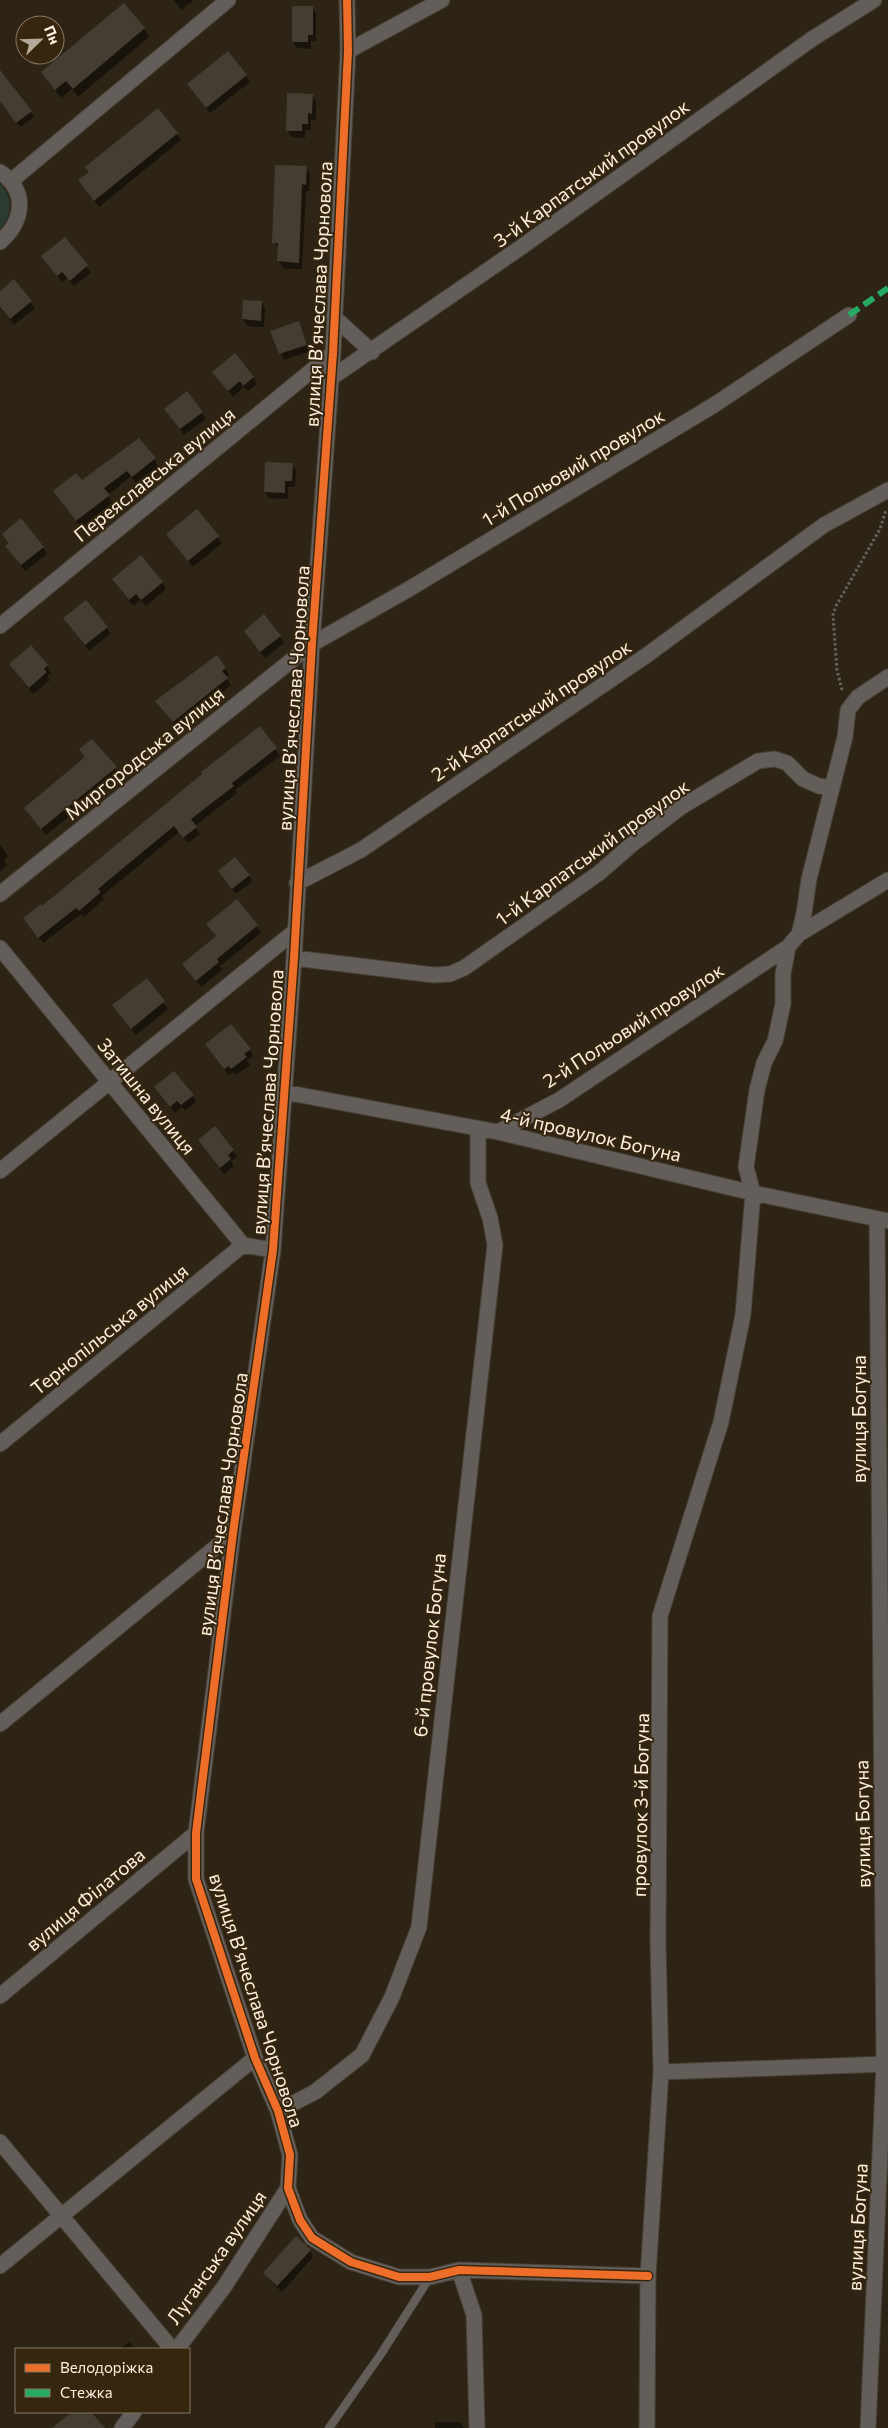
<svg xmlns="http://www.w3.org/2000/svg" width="888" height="2428" font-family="Commissioner,sans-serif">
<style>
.green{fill:#2a3c32}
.shadow{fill:#0007}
.building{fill:#453d32}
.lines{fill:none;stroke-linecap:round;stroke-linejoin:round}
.lane-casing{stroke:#484034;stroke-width:9}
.street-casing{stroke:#484034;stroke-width:17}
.path{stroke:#68625d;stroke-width:3;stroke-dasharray:2.5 2.5;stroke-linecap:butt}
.lane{stroke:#645e5b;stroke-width:8}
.street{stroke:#645e5b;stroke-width:15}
.quiet{stroke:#26ab63;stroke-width:6;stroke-dasharray:12 6;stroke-linecap:butt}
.cycleway-casing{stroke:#36260d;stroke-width:11}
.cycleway{stroke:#ee6e29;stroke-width:8}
.labels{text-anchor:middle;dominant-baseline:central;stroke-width:4;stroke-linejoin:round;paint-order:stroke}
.street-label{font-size:19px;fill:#fbf0e1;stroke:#36260d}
</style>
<rect width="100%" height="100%" fill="#2d2416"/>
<path class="green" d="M0 184C14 197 12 216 0 229Z"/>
<path class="shadow" d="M174 0H194L181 10Z
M312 8 316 14V41H311V49L297 48 293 42Z
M144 29 149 37 78 97 72 89 61 98 43 73Z
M0 72 34 117 20 127 0 101Z
M246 75 250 82 210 113 192 90Z
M312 95 316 102V120H311V130H305V138L291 137 288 131Z
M177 134 181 140 99 207 79 181Z
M306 168 310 174 309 191H306L302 269H285L278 261 279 249 274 242Z
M65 239 91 273 74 286 67 278 62 282 47 263Z
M14 281 35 308 14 325 0 308V292Z
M244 301 262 302 265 309 264 327 247 326 243 319Z
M299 322 310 351 284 360 272 332Z
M253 377 257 384 248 391 244 387 233 397 218 378Z
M166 409 202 412 206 419 184 435Z
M154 459 158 466 136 483 131 476 108 495 112 503 81 527 58 498 82 482Z
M292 464 296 471 295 487H288V499L269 498 265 492Z
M197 511 222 543 193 567 172 541Z
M10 544 43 547 47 554 25 571 7 546Z
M113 580 162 582 166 589 146 606 141 600 133 606Z
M64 618 107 628 110 634 89 651Z
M245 631 280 637 284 643 265 658Z
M10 664 47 666 51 673 47 676 50 680 33 694Z
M225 668 229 675 226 677 231 685 177 728 157 701Z
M259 728 280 756 235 790 237 793 195 826 200 834 188 843 179 832 102 896 104 899 84 917 81 914 43 943 28 925 42 908Z
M92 741 120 775 46 835 26 809 86 758Z
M0 844 8 856 4 860 7 865 0 872Z
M219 871 249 875 252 882 236 894Z
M237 901 261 933 220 966 222 970 201 987 183 964 216 937 208 924Z
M147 980 168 1009 136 1035 118 1012Z
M250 1050 253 1056 247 1061 250 1065 236 1075 233 1072 229 1075 211 1051Z
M155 1088 193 1096 196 1102 185 1111 182 1107 175 1113Z
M199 1141 233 1150 237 1157 231 1161 234 1166 224 1174Z
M310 2250 313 2257 282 2292 269 2279 265 2273Z
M129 2342 136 2349H120Z
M435 2422H460L464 2428H435Z"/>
<path class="building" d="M124 3 145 28 73 89 66 81 55 90 41 72Z
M292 6H313V35H308V42H292Z
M228 51 247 75 206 108 187 84Z
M0 70 32 111 16 123 0 101Z
M287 93 313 94 312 114 308 113V124H302V131H286Z
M158 108 178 133 94 201 78 180 89 172 85 167Z
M275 165 307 166 306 185 302 184 299 263 277 261 278 243H272Z
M65 237 88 265 70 281 62 272 57 276 41 256Z
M14 279 32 301 10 319 0 307V291Z
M243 300 262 301 261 321 242 319Z
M299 321 307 345 279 354 270 331Z
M235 353 254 377 243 386 240 381 228 391 212 372Z
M187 391 203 412 180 429 164 409Z
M139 438 156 458 132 477 127 471 104 488 110 495 76 521 53 491 76 473 82 480Z
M265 462 293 463 292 481H285V493L264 492Z
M197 509 219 536 188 561 166 534Z
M21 518 44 547 21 565 5 546 9 543 2 534Z
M141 555 163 582 141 600 136 594 129 600 112 579Z
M86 600 108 627 85 645 63 618Z
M264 614 281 636 260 652 244 631Z
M31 645 48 665 44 669 47 672 29 688 9 664Z
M217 655 226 668 222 671 228 678 173 722 155 701Z
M260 726 277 748 232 783 234 786 191 819 197 827 183 838 174 826 98 889 101 892 79 911 76 908 38 938 23 918 41 904 42 906 202 774 201 772Z
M92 739 117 767 41 829 24 808 85 757 79 749Z
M235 857 250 875 232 889 218 871Z
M237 899 258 925 217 959 219 962 196 981 182 964 216 936 206 924Z
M147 978 165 1001 131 1029 112 1005Z
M231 1024 251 1049 244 1054 247 1057 231 1069 229 1066 224 1069 205 1044Z
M174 1071 194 1095 181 1105 177 1101 170 1107 154 1087Z
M215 1126 234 1150 228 1155 231 1159 220 1168 198 1140Z
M296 2236 311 2250 277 2286 263 2273Z
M72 2412H91L105 2428H52Z"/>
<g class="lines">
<defs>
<path id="lane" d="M329 2428 381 2354 430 2277"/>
<path id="street" d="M347 0 348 51 333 353 312 644 294 958 273 1250 233 1533 196 1833V1879L255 2058 278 2111 290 2155 288 2188 300 2220 312 2238 351 2262 399 2277H430L459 2270 648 2276
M348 51 442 0
M0 172C28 191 24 221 0 242
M11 181 228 0
M334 317 372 352
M331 378 520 248 812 39 874 0
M0 626 333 353
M297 883 361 850 647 655 824 525 888 490
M0 894 312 644 409 589 714 405 849 315
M799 934 888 880
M0 948 243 1245 273 1250
M294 958 434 975 450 974 464 968 599 873 630 846 681 807 758 761 775 759 787 763 803 779 819 786 832 788 845 737 848 710 858 697 888 677
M284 1092 498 1132 753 1193 888 1221
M498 1132 559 1100 788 947
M0 1171 294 932
M0 1444 243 1245
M0 1724 233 1533
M0 1996 196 1833
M661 2072 888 2064
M278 2111 315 2092 362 2055 392 1997 419 1927 495 1245 490 1218 478 1183V1129
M0 2142 172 2349
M0 2266 255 2058
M459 2270 474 2315 477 2428
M177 2349 224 2287 288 2188
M122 2428 134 2412
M647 2428 648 2276 661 2072 658 1942 660 1616 721 1422 743 1315 753 1193 746 1167 757 1090 764 1063 775 1041 783 1004V974L788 947 799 934 804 913 809 879 832 788
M868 2428 884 2063 877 1219"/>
</defs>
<use href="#lane" class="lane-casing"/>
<use href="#street" class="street-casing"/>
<path class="path" d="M842 690 837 670 833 615 836 606 880 529 886 510"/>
<use href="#lane" class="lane"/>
<use href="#street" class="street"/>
<path class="quiet" d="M849 315 888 288"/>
<defs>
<path id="cycleway" d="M347 0 348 51 333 353 312 644 294 958 273 1250 233 1533 196 1833V1879L255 2058 278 2111 290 2155 288 2188 300 2220 312 2238 351 2262 399 2277H430L459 2270 648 2276"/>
</defs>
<use href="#cycleway" class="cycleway-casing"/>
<use href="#cycleway" class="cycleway"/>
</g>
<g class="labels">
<g class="street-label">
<text transform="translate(591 173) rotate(-36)">3-й Карпатський провулок</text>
<text transform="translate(318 294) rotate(-87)">вулиця Вʼячеслава Чорновола</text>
<text transform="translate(573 467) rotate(-31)">1-й Польовий провулок</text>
<text transform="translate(154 474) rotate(-39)">Переяславська вулиця</text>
<text transform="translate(293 698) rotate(-86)">вулиця Вʼячеслава Чорновола</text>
<text transform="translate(531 710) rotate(-34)">2-й Карпатський провулок</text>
<text transform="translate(144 753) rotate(-39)">Миргородська вулиця</text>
<text transform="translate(592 852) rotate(-36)">1-й Карпатський провулок</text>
<text transform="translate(633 1025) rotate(-33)">2-й Польовий провулок</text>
<text transform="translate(147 1096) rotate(51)">Затишна вулиця</text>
<text transform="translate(267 1102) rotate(-86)">вулиця Вʼячеслава Чорновола</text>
<text transform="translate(591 1134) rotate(13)">4-й провулок Богуна</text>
<text transform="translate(109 1329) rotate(-39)">Тернопільська вулиця</text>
<text transform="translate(858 1419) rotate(-90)">вулиця Богуна</text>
<text transform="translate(222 1504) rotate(-82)">вулиця Вʼячеслава Чорновола</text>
<text transform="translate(429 1645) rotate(-84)">6-й провулок Богуна</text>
<text transform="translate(640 1805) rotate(-89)">провулок 3-й Богуна</text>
<text transform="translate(862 1824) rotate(-91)">вулиця Богуна</text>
<text transform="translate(85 1899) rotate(-40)">вулиця Філатова</text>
<text transform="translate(257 2000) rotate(72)">вулиця Вʼячеслава Чорновола</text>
<text transform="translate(857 2227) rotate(-87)">вулиця Богуна</text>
<text transform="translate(216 2257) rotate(-55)">Луганська вулиця</text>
</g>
</g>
<rect x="15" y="2348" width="175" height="65" fill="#36260d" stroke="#857762"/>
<rect x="25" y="2364" width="25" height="8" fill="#ee6e29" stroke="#857762"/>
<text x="60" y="2373" font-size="15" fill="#fbf0e1">Велодоріжка</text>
<rect x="25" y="2389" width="25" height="8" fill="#26ab63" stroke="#857762"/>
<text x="60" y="2398" font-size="15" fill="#fbf0e1">Стежка</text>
<g transform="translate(40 40) rotate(67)"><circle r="24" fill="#36260d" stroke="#857762"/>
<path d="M0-4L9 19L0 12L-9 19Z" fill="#b3a99a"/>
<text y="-8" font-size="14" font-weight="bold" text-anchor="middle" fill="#fbf0e1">Пн</text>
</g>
</svg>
